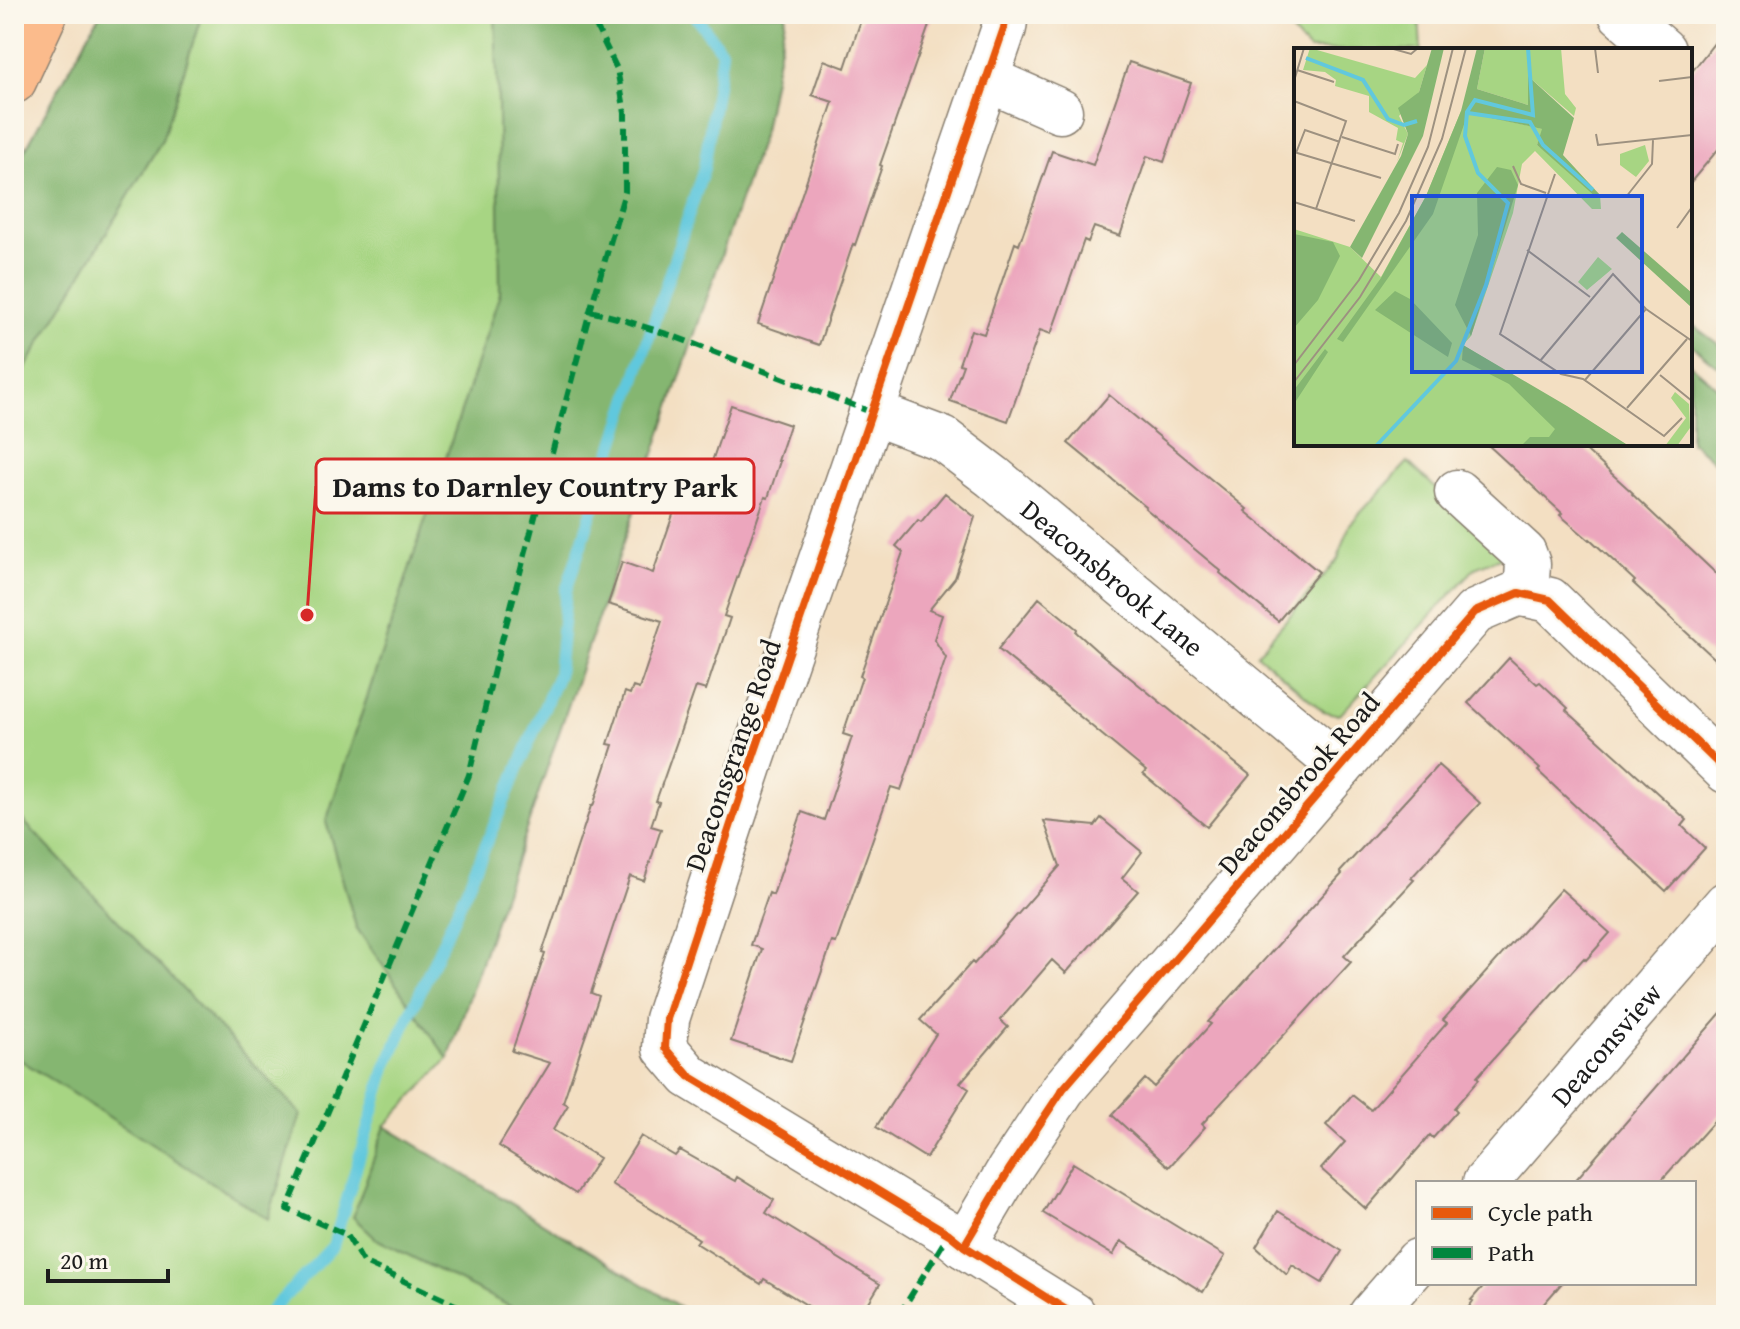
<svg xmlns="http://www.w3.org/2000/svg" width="1740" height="1329" font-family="'Gentium Book Plus',serif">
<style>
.green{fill:#a7d583;stroke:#627850;stroke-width:2}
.forest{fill:#85b671;stroke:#506946;stroke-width:2}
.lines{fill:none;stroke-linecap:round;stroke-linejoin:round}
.stream{stroke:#61c8dd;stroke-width:12}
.building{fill:#eca6bd}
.minor-casing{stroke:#887e6f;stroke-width:47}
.highway-casing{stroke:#887e6f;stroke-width:47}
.minor{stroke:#fff;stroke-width:44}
.highway{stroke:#fbbb8c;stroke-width:44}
.quiet{stroke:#00873e;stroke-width:6;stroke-dasharray:12 6;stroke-linecap:butt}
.cycleway-casing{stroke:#fbf7ec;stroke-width:13}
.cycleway{stroke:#e8590c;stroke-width:8}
.labels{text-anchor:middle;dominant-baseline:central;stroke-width:6;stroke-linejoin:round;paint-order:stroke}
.street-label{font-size:28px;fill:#1c1c1c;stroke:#fbf7ec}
.inset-river{fill:none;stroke:#61c8dd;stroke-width:4}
.inset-road{fill:none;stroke:#9d9180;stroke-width:2}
.view{fill:#1d4ed8;fill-opacity:0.15;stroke:#1d4ed8;stroke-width:4}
.inset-edge{fill:none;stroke:#1c1c1c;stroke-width:4}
.leader{fill:none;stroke:#d62828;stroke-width:3}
.callout-dot{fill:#d62828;stroke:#fbf7ec;stroke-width:3}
.callout{fill:#fbf7ec;stroke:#d62828;stroke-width:3}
.callout-label{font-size:30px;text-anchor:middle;font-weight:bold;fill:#1c1c1c}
</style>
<rect width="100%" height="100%" fill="#fbf7ec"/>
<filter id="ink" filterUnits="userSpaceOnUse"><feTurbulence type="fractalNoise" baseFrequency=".0125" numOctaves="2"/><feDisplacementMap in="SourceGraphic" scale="16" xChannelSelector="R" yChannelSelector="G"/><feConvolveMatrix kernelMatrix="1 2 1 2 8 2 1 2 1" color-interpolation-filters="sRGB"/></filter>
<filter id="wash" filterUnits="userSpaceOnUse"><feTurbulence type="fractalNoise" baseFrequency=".006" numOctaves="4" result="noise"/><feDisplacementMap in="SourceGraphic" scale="32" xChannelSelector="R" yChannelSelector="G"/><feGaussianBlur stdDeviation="1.8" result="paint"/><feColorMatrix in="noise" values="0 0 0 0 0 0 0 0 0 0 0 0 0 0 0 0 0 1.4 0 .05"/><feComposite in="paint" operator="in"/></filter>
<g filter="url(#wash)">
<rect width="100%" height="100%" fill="#f3dfc2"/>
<path class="green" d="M100 14H786L764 130 448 1059 385 1126 693 1315H14V170Z
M1274 14H1392L1394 16 1397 14H1419L1421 50H1309Z
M1408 462 1507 555 1475 568 1340 715 1323 711 1257 654 1338 559 1350 524Z"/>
<path class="forest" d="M100 14H202L162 140 14 387V170Z
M495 14H786L764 130 448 1059 356 927 326 822 500 293 498 104Z
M1690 323 1726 350V373L1690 344Z
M1690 364 1726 395V472L1692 442 1690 443Z
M14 811 301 1114 268 1219 14 1056Z
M385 1126 693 1315H527L376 1239 353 1217Z"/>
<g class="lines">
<path class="stream" d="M267 1315 333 1246 386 1067 469 884 558 675 566 591 704 168 722 52 694 14"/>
</g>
<g id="blocks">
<path class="building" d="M863 14H933L880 165 882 166 855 245 853 244 819 345 758 324 833 102 812 95 824 60 845 68Z
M1726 28V140L1690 183V74Z
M1129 62 1191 83 1164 162 1147 156 1120 236 1094 227 1088 242 1084 240 1051 334 1040 330 1008 421 950 401 963 365 959 364 971 330 984 334 1015 243 1019 245 1052 151 1093 165Z
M1109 395 1247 509 1245 511 1319 572 1278 621 1220 573 1221 571 1145 508 1146 507 1068 443Z
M731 405 790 425 778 461H780L768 498 765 497 724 616 730 618 706 690 696 687 656 801 659 802 651 826 661 829 644 881 630 876 591 993 599 996 563 1102 568 1105 553 1130 599 1158 576 1194 499 1146 550 1063 512 1051 545 954 542 953 591 806H593L613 745 608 744 625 692 630 694 633 687 639 689 662 621 608 604 622 562 653 573 676 506 695 512Z
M1487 444H1579L1633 493 1632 494 1726 583V669L1633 583 1635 581 1590 539 1589 540 1560 515 1562 513Z
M945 493 975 517 955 578 929 610 942 615 934 639 946 658 901 790 891 787 836 943 832 942 791 1061 731 1041 762 949 751 945 769 893 773 895 802 812 824 820 852 737 843 734 862 677 860 676 903 552 896 546 918 520 921 522Z
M1039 598 1077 629 1076 632 1096 650 1250 775 1207 827 1143 774 1146 771 998 649Z
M1509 658 1537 684 1540 682 1568 708 1566 710 1687 820 1682 826 1705 848 1666 891 1538 771 1540 769 1468 703Z
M1438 765 1480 803 1411 878 1414 880 1344 956 1351 962 1202 1124 1205 1127 1169 1167 1112 1115 1145 1079 1154 1087 1211 1024 1208 1022 1342 874 1340 872Z
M1101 818 1142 852 1122 878 1138 891 1066 973 1052 960 1000 1020 1008 1027 960 1083 969 1089 926 1158 876 1127 936 1034 920 1020 972 962 974 964 1060 866 1044 821 1095 826Z
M1561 889 1610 933 1586 960 1584 958 1477 1077 1479 1079 1454 1108 1457 1111 1433 1138 1430 1135 1366 1209 1321 1169 1345 1142 1326 1125 1352 1095 1371 1110 1447 1023 1443 1020Z
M1726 1007V1108L1659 1183H1573Z
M641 1136 675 1156 680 1150 735 1181 737 1177 774 1200 766 1213 880 1284 861 1315H823L764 1279 761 1284 696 1243 699 1239 611 1184Z
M1073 1163 1225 1256 1203 1292 1121 1241 1113 1255 1043 1213Z
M1278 1211 1342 1251 1322 1283 1292 1265 1287 1275 1256 1247Z
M1486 1283H1562L1534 1315H1463L1473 1301 1471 1300Z"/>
</g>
</g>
<g filter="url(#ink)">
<use href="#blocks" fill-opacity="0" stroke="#887e6f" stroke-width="2"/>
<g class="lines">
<defs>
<g id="minor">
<path d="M1006 14 1004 28 753 757 667 1019 665 1048 689 1076 949 1234 964 1246 1074 1315"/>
<path d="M1621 14 1663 50"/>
<path d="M987 79 1060 111"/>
<path id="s1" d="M871 412 943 439 993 477 1341 767"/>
<path d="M1457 492 1524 553 1528 564 1526 595"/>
<path id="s2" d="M1485 1183 1726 904"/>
<path d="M964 1246 1009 1170 1063 1089 1475 612 1519 593 1550 600 1726 771"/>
<path d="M1371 1315 1418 1261"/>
</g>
<path id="highway" d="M14 81 45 14"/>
</defs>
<use href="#minor" class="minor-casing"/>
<use href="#highway" class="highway-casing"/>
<use href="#minor" class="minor"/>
<use href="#highway" class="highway"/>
<path class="quiet" d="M590 311 617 318 673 336 871 412
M477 1315 363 1262 347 1235 287 1209 469 775 494 670 590 311 625 192V113L617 69 590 14
M899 1315 949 1234"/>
<defs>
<path id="cycleway" d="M1006 14 1004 28 753 757 667 1019 665 1048 689 1076 949 1234 964 1246 1074 1315
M964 1246 1009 1170 1063 1089 1475 612 1519 593 1550 600 1726 771"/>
</defs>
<use href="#cycleway" class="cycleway-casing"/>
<use href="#cycleway" class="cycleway"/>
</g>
</g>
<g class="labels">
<g class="street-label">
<text stroke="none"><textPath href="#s1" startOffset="296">Deaconsbrook Lane</textPath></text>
<text transform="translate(732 755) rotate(-71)">Deaconsgrange Road</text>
<text transform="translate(1298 783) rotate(-49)">Deaconsbrook Road</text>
<text stroke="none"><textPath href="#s2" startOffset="184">Deaconsview</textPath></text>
</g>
</g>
<g transform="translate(1294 48)">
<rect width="398" height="398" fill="#f3dfc2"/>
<path d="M16 0 121 30 133 17 125 44 105 68 114 86 103 114 109 95 102 92 104 80 75 64V48L41 38 42 32 31 24 9 22ZM191 0H267L271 46 282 60 280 68 235 29 234 57 183 41ZM167 63 249 81 243 97 306 147 307 161H298L241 103 228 116 219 165 177 288 169 297 335 398H0V181L56 199 87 229 132 148ZM351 97 355 113 342 129 326 117V106ZM304 209 318 221 293 242 284 234ZM381 344 395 356 396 380 383 398H371L392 370 377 350Z" fill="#a7d583"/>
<path d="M138 0H150L129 88 68 210 56 199 107 108 114 86 104 60 125 44ZM183 0H191L183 41 234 57V28L280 70 269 107 306 147 303 150 243 97 248 81 174 65 139 166 49 294 43 291 87 230 132 148 167 63ZM203 119 217 122 224 137 177 288 161 257 184 187 183 145ZM328 184 398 245 397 259 322 190ZM0 186 39 194 46 208 24 252 0 280ZM101 243 116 251 158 295 154 309 81 262ZM169 297 273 358 335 398H227L236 389H255L261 381 215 336 168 312ZM31 301 34 304 0 356V342Z" fill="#85b671"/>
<path class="inset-river" d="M12 10 69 32 94 71 110 77 123 73M174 65 236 74 249 97 299 142M82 398 162 313 192 237 214 155 184 125 171 88 173 64 181 52 239 67 234 0"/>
<path class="inset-road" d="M96 0 117 6 124 0M301 0 304 25M3 22 40 34M0 33 10 0M365 33 398 29M0 53 52 73 22 161M302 86 304 97 398 87M48 89 101 106 104 96M0 104 87 130M2 105 11 82 46 94M219 118 227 136 252 145M261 126 206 286 267 326 289 331 370 388 388 370M332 149 358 116 359 92M0 154 61 173M383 180 398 159M233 202 296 249M246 313 319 226 352 261 398 293M0 317 65 232 105 165 134 99 159 0M366 327 398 353M291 332 352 261M0 334 66 249 112 173 148 91 172 0M333 360 393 291"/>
<path class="view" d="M118 148H348V324H118Z"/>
<rect width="398" height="398" class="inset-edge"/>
</g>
<path class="leader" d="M307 615L316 486"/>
<circle class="callout-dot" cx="307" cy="615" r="8"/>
<rect class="callout" x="316" y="459" width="438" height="54" rx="8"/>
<g class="callout-label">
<text x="535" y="497">Dams to Darnley Country Park</text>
</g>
<rect width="1740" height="1329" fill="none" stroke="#fbf7ec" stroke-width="48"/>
<rect x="1416" y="1181" width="280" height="104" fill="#fbf7ec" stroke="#a29f99" stroke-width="2"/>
<rect x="1432" y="1207" width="40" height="12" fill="#e8590c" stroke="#a29f99" stroke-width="2"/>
<text x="1488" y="1221" font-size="24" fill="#1c1c1c">Cycle path</text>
<rect x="1432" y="1247" width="40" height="12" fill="#00873e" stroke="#a29f99" stroke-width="2"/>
<text x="1488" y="1261" font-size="24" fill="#1c1c1c">Path</text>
<path d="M48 1269v12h120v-12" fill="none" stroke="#1c1c1c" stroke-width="4"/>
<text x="60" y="1269" font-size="24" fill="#1c1c1c" stroke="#fbf7ec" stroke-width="6" paint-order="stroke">20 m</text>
</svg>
